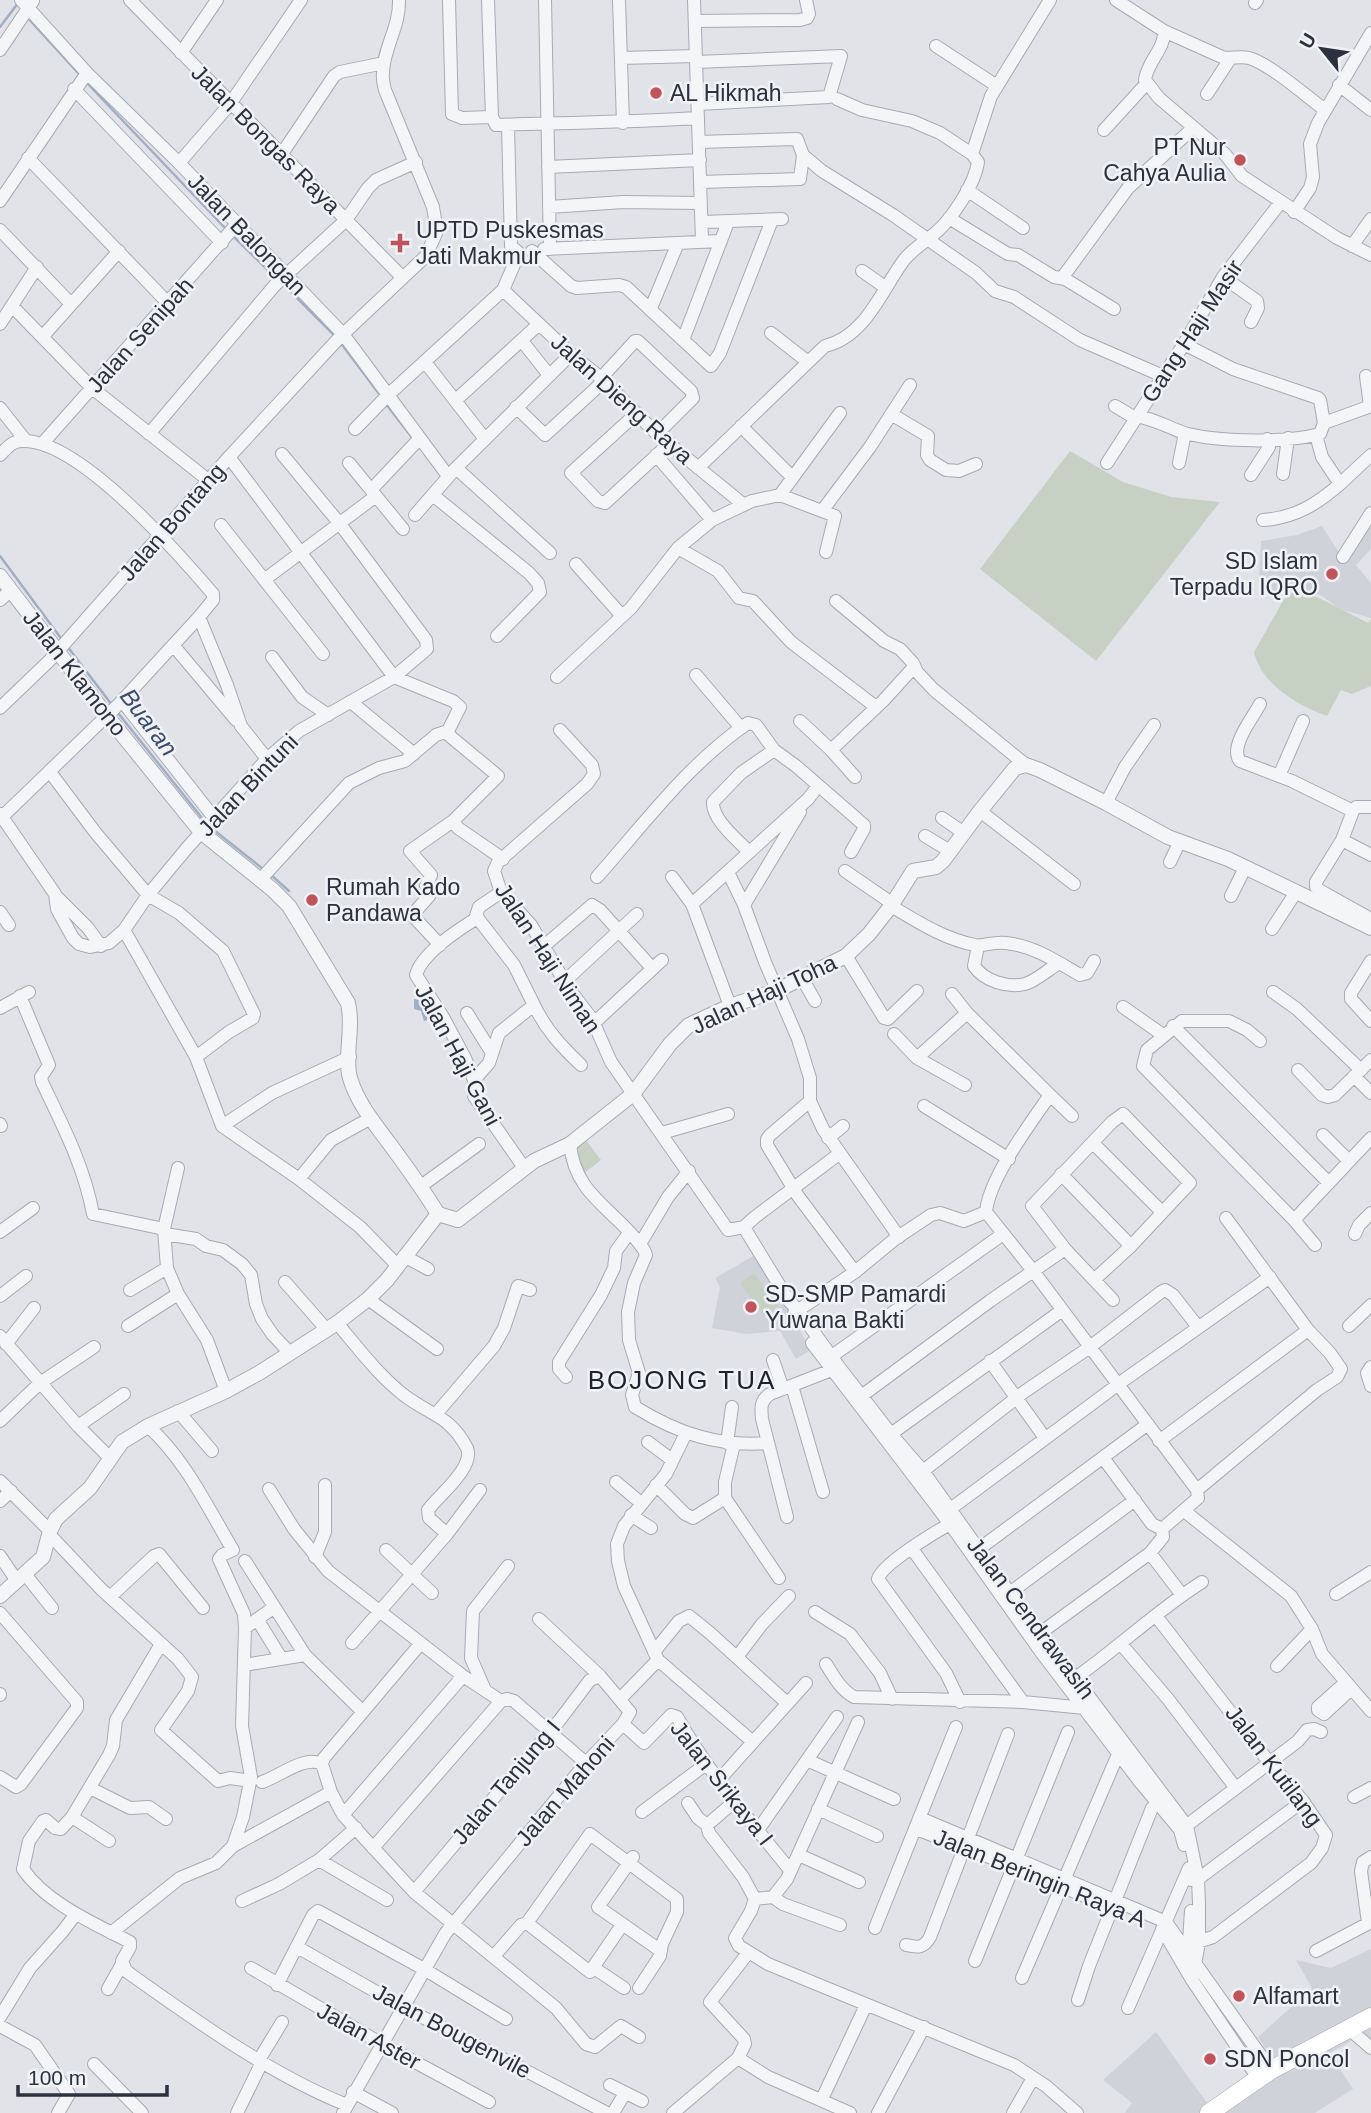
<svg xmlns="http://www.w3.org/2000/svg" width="1371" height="2113" font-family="Arial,sans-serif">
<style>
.built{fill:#d0d2da}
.green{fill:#c6d1c3}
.water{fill:#a0afc5}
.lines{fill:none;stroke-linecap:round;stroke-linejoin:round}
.stream{stroke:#a0afc5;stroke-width:2.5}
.minor-casing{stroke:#a7aab2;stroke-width:14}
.tertiary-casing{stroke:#a7aab2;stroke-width:16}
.primary-casing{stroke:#a2a7b3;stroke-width:19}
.minor{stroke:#f4f5f7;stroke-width:12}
.tertiary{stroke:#f4f5f7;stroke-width:14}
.primary{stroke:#fff;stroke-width:18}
.poi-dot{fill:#c1535a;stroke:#f1f2f6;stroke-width:2.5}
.labels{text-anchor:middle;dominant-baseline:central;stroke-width:5;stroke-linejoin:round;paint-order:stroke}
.poi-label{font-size:23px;fill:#2b313e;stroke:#f1f2f6;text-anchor:start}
.street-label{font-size:23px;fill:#2b313e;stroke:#f1f2f6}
.water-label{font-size:24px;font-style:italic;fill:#394c6e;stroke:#f1f2f6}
.quarter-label{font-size:26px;letter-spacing:2px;fill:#1d222f;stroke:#f1f2f6}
</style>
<rect width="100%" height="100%" fill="#e1e3e8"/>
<path class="built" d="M1367 525 1371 528V549L1356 565 1371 583V618L1339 609 1321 595 1293 589 1276 593 1267 590 1259 577 1261 541 1297 535 1322 526 1340 554Z
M757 1254 811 1350 796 1359 780 1331 746 1334 712 1328 720 1287 715 1278Z
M1371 1949V2044L1360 2036 1330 2053 1353 2089 1315 2113H1125L1132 2103 1103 2080 1156 2032 1207 2103 1249 2073 1273 2060 1258 2037 1312 1988 1296 1960 1331 1968Z"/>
<path class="green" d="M1070 451 1123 482 1171 497 1220 502 1096 661 980 569Z
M1294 592 1317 597 1368 623 1371 619V686L1352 694 1341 690 1327 716C1298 706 1261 684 1254 652L1284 599Z
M585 1139 601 1160 583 1174 574 1151 579 1143Z
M754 1273 778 1306 764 1316 740 1283Z"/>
<path class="water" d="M414 999 428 1002 434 1011 431 1019 424 1021 421 1011 414 1009Z"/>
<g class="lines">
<path class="stream" d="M27 17 79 74
M0 27 18 3
M86 82 226 229
M233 236 276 278
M284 285 336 337
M340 342 380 395
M386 404 414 440
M0 556 63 641
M67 646 112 705
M118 713 206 823
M210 827 263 869
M271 875 289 891"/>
<defs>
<path id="minor" d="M21 0 87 73 179 163 343 334 448 476
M130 0 402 277
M449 0 452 114 462 118 492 117
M488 0 492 117 496 125C563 123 631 122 698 118
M545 0 550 249
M619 0 623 123
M694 0 702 241
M1116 0 1164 31 1222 57C1231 59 1240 56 1249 58 1270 64 1306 96 1325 110
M1255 3 1257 0
M695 21 800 20 807 18 809 14 806 0
M1164 31C1165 49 1147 62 1145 80L1159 98 1225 154 1242 176 1337 238 1371 255
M936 46 997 86
M0 50 33 1
M181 53 217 0
M621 58 696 56
M696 62 841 56 829 97 698 104
M1339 85 1371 110
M74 89 222 243
M1207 94 1230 59
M837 99 862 110 912 121 940 133 972 154
M508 125 511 246 519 253
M1104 130 1146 84
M699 142 797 139 803 155 800 179 700 182
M281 155 334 76 340 72 384 63
M803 155 822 171 893 215 976 273 995 291 1014 297 1080 340 1163 376
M28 158 168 303
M179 163 230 104 301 0
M548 167 700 160
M967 190 1023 228
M0 201 87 73
M549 207 623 202 701 203
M1294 212 1310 188 1313 177 1310 144 1318 123 1371 33
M949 218 1008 254 1018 255 1054 277 1065 279 1114 309
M702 222 782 219
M0 230 71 304
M1352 246 1371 219
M544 249 721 241
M532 251 571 286 577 288 619 285 626 287 711 366 720 353 772 220
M862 271 885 287
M1223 277 1257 301 1258 308 1251 322
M1062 278 1128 188 1193 128
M503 290 571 354 601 378 657 434 744 505
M12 306 92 388 208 480
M651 308 678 243
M0 324 37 267
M771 333 808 362
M43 336 119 251
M683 340 728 222
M522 341 549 375
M1184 344 1233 369 1318 398 1320 400 1324 423
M425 362 485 439
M1366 376 1370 406
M601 378 635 341H638L691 391 693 398 657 434
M456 400 539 324
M1115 406 1135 418
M516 407 545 435 604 381
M0 408 26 441
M636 414 571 473 598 501 605 503 670 443
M891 414 928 436 927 455 930 460 946 470 959 471 976 464
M1136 416C1156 419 1170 429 1188 434 1223 442 1285 443 1320 434L1324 423 1371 406
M741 426 792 477
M355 429 388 395 503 290 519 253
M149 434 275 285 346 220 368 188 376 180 416 162
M1316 435 1322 457 1340 484 1371 455
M42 444 237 224
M0 455C7 448 12 441 22 441 78 438 178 553 213 594V600L199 617 227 685 241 726 267 759
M656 455 712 520
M229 457 394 677 453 701 460 707 447 733
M349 463 403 529
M1107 463 1184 344 1223 277 1280 203
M1179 463 1185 433
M456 468 550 553
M698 468 825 346C866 336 881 291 904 260 913 249 922 244 933 235 951 221 975 184 978 162L972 154 991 96 1050 0
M1283 474 1288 438
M1251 475 1269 447 1267 439
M371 490 420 438
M780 495 840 413
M434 496 529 573 538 583 540 592 497 636
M822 511 870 447 910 385
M415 515 456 468 571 354
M1263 520C1295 518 1317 504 1340 484
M221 525 323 654
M678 548 718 571 739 598 753 601 791 642 876 707
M1343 557 1371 513
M576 564 622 616
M264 580 376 496
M0 600 11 590
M836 601 884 641 900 649 913 663 917 672 934 690 1026 765
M173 645 236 720
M272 657 302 697 328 715
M696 675 741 728
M557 677 631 608 678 548 712 520 752 501 780 495 835 516 826 552
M122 701 215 819
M351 702 414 754
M1260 704C1252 719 1229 747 1240 761L1292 781 1353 811
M0 708 50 660 229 457 339 338 426 256 437 231 433 207 385 90C384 85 382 79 383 73 383 49 400 27 399 0
M800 721 831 750 883 701 913 668
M560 730 592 765 594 774 587 784 498 862 494 871 501 892 531 925 569 989 592 1019 611 1062 728 1230 744 1227
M831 750 855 777
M50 772 95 832 148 895 179 913 223 951 254 1014 253 1018 229 1032 196 1057
M1279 776 1303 721
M1106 803 1125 767 1154 725
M1371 807H1356L1353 811 1342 840 1316 882V887L1319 890 1371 919
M980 811 1074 884
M0 814 55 894 57 909 73 938 79 944 90 947 109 943 124 930 148 895 187 848 267 759 299 731 394 677 427 649 426 640 340 524 282 454
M2 817 120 703 199 617
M942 818 964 833
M453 821 458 828 503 859
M925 836 950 851
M1342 840 1371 855
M749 852C738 840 712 820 713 802L741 773 774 750
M1170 862 1180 841
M845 871 893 904
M728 872 744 905 765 962 798 1039 810 1078V1101L823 1129 899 1237
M597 877C644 824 689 763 748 723L756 725 774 750 796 766 864 825V829L851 852
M672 877 692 904 730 1006
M260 880 349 783 379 768 405 761 436 735 445 732 498 776 453 821 410 851 431 875 426 886 429 896 414 913V917L440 945
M55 895 88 928 101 946
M1231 896 1245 868
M692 904 808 799 818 786
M744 905 800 812
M891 906C918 922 944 939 975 945 982 947 994 941 1006 943 1034 946 1056 961 1080 975L1087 973 1094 961
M0 912 9 925
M477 918C458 930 422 953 416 975L443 1017 465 1058 474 1080V1096L525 1169
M1272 929 1296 892
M124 930 196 1057 222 1126
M544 946 592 905 600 910 652 968
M978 946 974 966C984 981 1007 988 1025 984 1036 981 1049 969 1059 963
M846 956 884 1018 888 1019 917 991
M1371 961 1351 993V999L1371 1021
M802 978 815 1001
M565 981 637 914
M1273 992 1297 1009 1361 1070
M952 994 967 1013 1050 1095C1030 1124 989 1178 986 1212
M20 996 49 1065 41 1077 42 1082C63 1126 84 1166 93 1214L164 1229
M534 1005C546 1030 561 1046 581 1065
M1123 1007 1163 1035
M0 1008 29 992
M467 1013 492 1053
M594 1023 662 960
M1173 1026 1329 1183
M894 1034 917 1058 965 1085
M1260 1041 1247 1030 1229 1021H1182L1147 1050 1143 1066 1294 1220 1371 1138
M917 1058 967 1013
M1298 1070 1322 1095 1328 1097 1335 1095 1371 1060
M1354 1076 1371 1093
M474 1080 489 1063 499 1033 534 1005 514 965 476 916 479 907 501 892
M1050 1095 1072 1116
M810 1101 770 1135 767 1139V1145L798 1196 855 1272
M924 1106 1009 1159
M0 1124 1 1126
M222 1126 299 1179 360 1227 397 1265
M222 1126 272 1093 350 1057
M662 1133 728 1114
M1323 1135 1349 1161
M828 1138 843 1126
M1093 1143 1162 1212
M570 1144C575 1198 618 1210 644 1250L646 1255 634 1283 628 1312 629 1340 639 1373 632 1395 635 1407C677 1433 718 1447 768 1443
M839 1154 755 1217 745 1226V1229L789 1301 798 1310 839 1367 891 1434 923 1471 1039 1634 1075 1678 1187 1826 1198 1879 1199 1903V1943L1192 1980
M178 1168 164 1229 167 1268 178 1294 207 1340 226 1391
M1061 1174 1131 1246
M299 1179 331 1140 371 1118
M421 1186 479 1144
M986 1212 1034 1272 1197 1490 1198 1498 1162 1529
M1294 1220 1315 1245
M0 1232 33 1208
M165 1234 196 1239 206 1246 223 1250 242 1264 251 1275 256 1304 262 1319 273 1335 289 1352
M1355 1234 1359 1225 1371 1213
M640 1244 668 1197 689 1171
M404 1256 428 1269
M1095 1279 1131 1246 1190 1183 1123 1114 1112 1122 1032 1206 1065 1249 1113 1300
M285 1282 327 1330
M130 1290 167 1268
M0 1296 26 1276
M368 1299 437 1349
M794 1313 855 1272 895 1239 931 1215 940 1213 964 1221 986 1212
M337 1323C358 1348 379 1376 405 1396 432 1416 449 1415 467 1448 475 1467 439 1495 428 1510L429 1518 447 1534
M128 1326 178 1294
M1349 1326 1371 1305
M0 1336 78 1426 110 1458
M812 1343 950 1524 1041 1652 1140 1782 1180 1830 1184 1845
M6 1344 34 1308
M832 1356 1003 1234
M773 1360 783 1389
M990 1361 1045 1438
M1371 1367 1367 1373 1371 1386
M566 1377 559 1369V1362L601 1295 614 1268 616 1251 629 1233
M792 1386 823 1492
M856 1400 990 1301 1065 1249
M178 1411 212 1451
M436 1414 494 1346 504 1328 518 1286 530 1290
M0 1421 40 1383 94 1347
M78 1426 124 1394
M148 1426C187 1462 206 1505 233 1550L222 1555 219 1559 244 1614 245 1628
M686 1433 666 1474 624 1526 617 1544 618 1561 624 1586 658 1660 753 1742
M891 1434 1061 1311
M1159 1441 1308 1330
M648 1442 672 1460
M727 1443 732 1407
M734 1444 725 1482V1498L779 1578
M1104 1459 1152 1524 1162 1529
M923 1471 1024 1392 1090 1347 1161 1292 1165 1290 1173 1295 1198 1327
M0 1481 50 1531
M616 1482 641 1503
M656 1485 685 1514 693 1518 725 1498
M269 1489 294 1529 328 1571 463 1676 501 1701
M1197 1490 1317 1390 1337 1377 1341 1369 1330 1353 1308 1330 1226 1218
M0 1501 11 1491
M945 1513 1124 1380 1270 1277
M1188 1514 1291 1596 1312 1629 1322 1654 1371 1711
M631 1515 651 1528
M787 1517 762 1419C761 1408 760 1401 770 1394L837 1368
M950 1524C935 1532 881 1565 878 1579L946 1673 960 1702
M49 1534 101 1589 178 1659 192 1677 188 1691 161 1730 218 1781 230 1778 251 1781
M912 1549 1023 1702
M979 1549 1148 1424
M386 1550 432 1593
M1150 1553 1182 1595
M0 1556 17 1581
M315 1557 325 1532V1485
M245 1561 305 1655 362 1711
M25 1574 52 1608
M1011 1592 1135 1500
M1336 1594 1371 1572
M110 1597 154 1556 159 1554 203 1608
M815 1612 850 1634 880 1673 892 1699
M0 1613 77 1702V1708L21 1784 16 1787 0 1777
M1156 1616 1269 1762 1303 1801 1326 1835 1322 1848 1311 1863 1213 1937 1192 1944
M257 1619 281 1658
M1039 1634 1150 1553 1163 1537 1162 1529
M352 1643 447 1534 480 1490
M421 1643 324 1758 322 1764 331 1792 343 1815 414 1892 556 2008 586 2044 595 2047 621 2026 639 2037
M161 1644 116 1720 113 1746 109 1755 72 1817 61 1829 55 1828 46 1820 43 1821 29 1841 23 1869C46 1903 95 1924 130 1942V1947L122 1961 126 1971C192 2018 271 2075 347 2105
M1121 1644 1168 1699 1235 1787
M654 1652 679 1621 689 1616 710 1633 787 1703
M737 1657 762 1624 789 1596
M826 1664C834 1677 841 1690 854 1697L1023 1702 1085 1708
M244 1665 305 1655
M1277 1666 1312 1629
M1071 1681C1116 1650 1156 1611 1202 1582
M1345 1683 1318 1707V1710L1324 1714 1351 1689
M485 1690 471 1658 473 1611 508 1566
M0 1695V1694
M620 1699 658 1660
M501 1701 507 1699 514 1701 586 1763
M623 1724 644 1743 671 1715 677 1717C708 1772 750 1821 790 1870
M807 1760 894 1799
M719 1780 806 1683
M262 1782C280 1776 305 1755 322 1764
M90 1788 130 1808 149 1807 166 1819
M1354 1797 1371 1788
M734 1802 707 1825 709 1833 743 1877 755 1899 751 1911 735 1938 739 1946 768 1964 1014 2065 1046 2086 1077 2113
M688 1803 698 1818 707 1825
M818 1809 877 1836
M642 1812 706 1764
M343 1815 463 1676
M72 1817 109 1841
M920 1818 1166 1922 1271 2070
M916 1829 1018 1868 1120 1911
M1182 1829 1298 1741 1307 1730 1314 1729 1321 1732
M758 1830 837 1717
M233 1846 243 1817 251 1777 242 1726 245 1628 273 1608
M373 1848 501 1701
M799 1855 859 1882
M633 1857 598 1907 661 1951
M319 1860 387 1900
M1191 1880 1198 1879 1303 1801
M414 1892 559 1721 590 1680 600 1676
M773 1897 783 1904 840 1925
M755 1899 773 1897 787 1879 858 1722
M242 1901 279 1884 319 1860 356 1828
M527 1923 590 1972 622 1925
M1368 1923 1361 1871 1363 1862 1371 1857
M875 1928 956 1727
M1162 1929 1192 1980 1258 2078
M111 1933 180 1878 216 1863 233 1846 331 1792
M906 1945C918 1948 924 1948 930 1937L1008 1734
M297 1947 403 2007 607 2113
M1316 1951 1371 1922
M494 1956 521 1925 527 1923 590 1834 677 1899V1912L662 1944 660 1956 639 1988
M975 1961 1068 1732
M251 1968 382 2044 489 2102
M594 1968 624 1988
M1187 1970 1191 1911
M1022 1978 1119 1752
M277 1985 313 1915 318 1911 424 1969 506 2019
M108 1989 122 1964
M1078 2000 1089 1966 1152 1808
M1128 2008 1189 1868
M0 2017 30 1968 63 1931 75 1915
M0 2026 35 2045 69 2094 58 2113
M1349 2029 1371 2048
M738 2058 768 2077 850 2113
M259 2060 282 2022
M94 2064 142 2113
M610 2085 642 2101
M353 2092 392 2113
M822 2099 866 2005
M237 2113 262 2062
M343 2113 445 1934 586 1763 623 1724 630 1712 600 1676 539 1619
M613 2113 625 2093
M673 2113 738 2058 745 2044 744 2039 710 2002 748 1953
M878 2113 924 2027
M1013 2113 1033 2078"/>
<path id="tertiary" d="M0 576 107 716 201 832 273 890 289 906 348 1003C354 1027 344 1057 350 1078 357 1102 374 1123 389 1143 406 1166 423 1189 438 1214
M438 1214 458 1220 534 1161 570 1144 633 1094 670 1044 689 1025 730 1006 778 990 846 956 869 934 891 906 913 871 936 867 943 861 980 811 1015 768 1026 765 1040 770 1106 803 1168 837 1228 859 1371 928
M0 1596 43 1557 50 1531 56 1519 90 1488 122 1442 148 1426 226 1391 259 1373 337 1323 368 1299 387 1280 438 1214"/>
<path id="primary" d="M1209 2113 1271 2070 1371 2017"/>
</defs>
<use href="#minor" class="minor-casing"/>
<use href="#tertiary" class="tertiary-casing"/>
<use href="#primary" class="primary-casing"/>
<use href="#minor" class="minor"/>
<use href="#tertiary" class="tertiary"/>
<use href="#primary" class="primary"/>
</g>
<g class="poi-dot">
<circle cx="656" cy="93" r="7"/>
<circle cx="1240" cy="160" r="7"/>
<path d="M396.5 232.5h7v7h7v7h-7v7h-7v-7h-7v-7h7z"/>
<circle cx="1332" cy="574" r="7"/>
<circle cx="312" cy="900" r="7"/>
<circle cx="751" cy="1307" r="7"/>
<circle cx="1239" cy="1996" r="7"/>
<circle cx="1210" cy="2059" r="7"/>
</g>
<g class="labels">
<g class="poi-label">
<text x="670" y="93">AL Hikmah</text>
<text x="1226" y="147" text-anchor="end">PT Nur<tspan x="1226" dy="26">Cahya Aulia</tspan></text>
<text x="416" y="230">UPTD Puskesmas<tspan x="416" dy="26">Jati Makmur</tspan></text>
<text x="1318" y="561" text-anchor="end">SD Islam<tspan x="1318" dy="26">Terpadu IQRO</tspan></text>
<text x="326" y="887">Rumah Kado<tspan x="326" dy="26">Pandawa</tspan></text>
<text x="765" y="1294">SD-SMP Pamardi<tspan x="765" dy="26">Yuwana Bakti</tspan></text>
<text x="1253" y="1996">Alfamart</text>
<text x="1224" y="2059">SDN Poncol</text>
</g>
<g class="street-label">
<text transform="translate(266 139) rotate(45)">Jalan Bongas Raya</text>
<text transform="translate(247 234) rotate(46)">Jalan Balongan</text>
<text transform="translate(1192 331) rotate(-57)">Gang Haji Masir</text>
<text transform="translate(140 335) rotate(-48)">Jalan Senipah</text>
<text transform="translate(622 399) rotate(42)">Jalan Dieng Raya</text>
<text transform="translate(172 522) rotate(-49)">Jalan Bontang</text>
<text transform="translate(75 673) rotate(52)">Jalan Klamono</text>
<text transform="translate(248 785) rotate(-46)">Jalan Bintuni</text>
<text transform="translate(548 958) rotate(57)">Jalan Haji Niman</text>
<text transform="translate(764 994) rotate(-25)">Jalan Haji Toha</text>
<text transform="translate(458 1055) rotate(62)">Jalan Haji Gani</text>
<text transform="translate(1031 1618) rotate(53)">Jalan Cendrawasih</text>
<text transform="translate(1274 1766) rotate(53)">Jalan Kutilang</text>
<text transform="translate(506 1782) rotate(-50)">Jalan Tanjung I</text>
<text transform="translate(722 1783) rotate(52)">Jalan Srikaya I</text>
<text transform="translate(565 1791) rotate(-49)">Jalan Mahoni</text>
<text transform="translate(1040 1878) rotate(22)">Jalan Beringin Raya A</text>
<text transform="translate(452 2031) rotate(28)">Jalan Bougenvile</text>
<text transform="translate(369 2036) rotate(29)">Jalan Aster</text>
</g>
<g class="water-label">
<text transform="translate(149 722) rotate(53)">Buaran</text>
</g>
<g class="quarter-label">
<text x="682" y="1380">BOJONG TUA</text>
</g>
</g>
<g transform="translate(1322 49) rotate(300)" stroke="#f1f2f6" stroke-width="5" paint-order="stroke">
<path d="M0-5L12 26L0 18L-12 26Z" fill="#2b313e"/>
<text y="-10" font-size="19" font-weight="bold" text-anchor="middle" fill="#2b313e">U</text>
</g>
<path d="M18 2085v10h149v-10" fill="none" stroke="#2b313e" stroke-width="3.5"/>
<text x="28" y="2085" font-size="21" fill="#2b313e" stroke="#f1f2f6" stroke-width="5" paint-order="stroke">100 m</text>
</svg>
